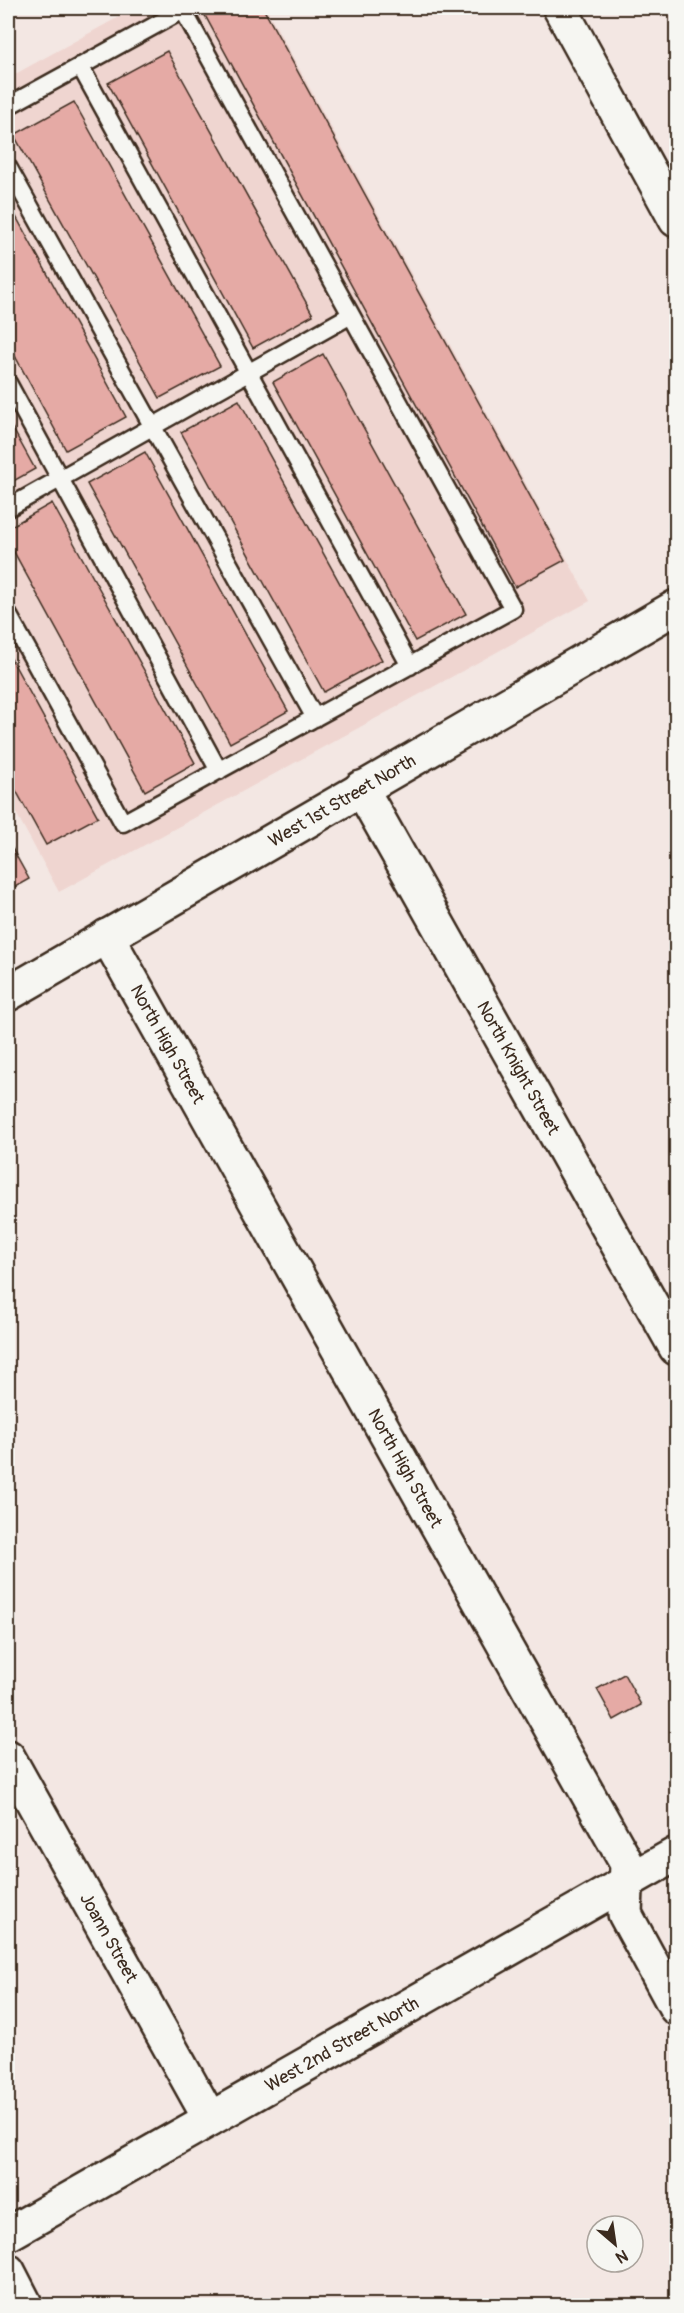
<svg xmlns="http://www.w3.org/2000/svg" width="684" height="2313" font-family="Pangolin,sans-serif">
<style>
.built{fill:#efd5d0}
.building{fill:#e5aaa5;stroke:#3b2a1e;stroke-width:1.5}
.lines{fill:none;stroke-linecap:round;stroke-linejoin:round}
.lane-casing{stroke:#3b2a1e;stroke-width:21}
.street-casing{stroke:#3b2a1e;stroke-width:38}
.secondary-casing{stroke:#3b2a1e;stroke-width:38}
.lane{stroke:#f6f6f2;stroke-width:16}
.street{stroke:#f6f6f2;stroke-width:33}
.secondary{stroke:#f6f6f2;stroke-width:33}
.labels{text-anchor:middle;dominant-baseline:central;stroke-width:6;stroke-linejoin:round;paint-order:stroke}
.street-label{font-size:18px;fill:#3b2a1e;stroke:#f6f6f2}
</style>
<rect width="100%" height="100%" fill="#f3e7e3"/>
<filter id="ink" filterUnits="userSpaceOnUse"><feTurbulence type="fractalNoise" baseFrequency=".0167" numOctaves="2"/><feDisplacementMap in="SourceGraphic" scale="12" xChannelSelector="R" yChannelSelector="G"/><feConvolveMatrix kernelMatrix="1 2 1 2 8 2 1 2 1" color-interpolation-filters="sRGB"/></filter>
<g filter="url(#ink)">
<path class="built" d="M135 8H266L590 601 59 892 8 798V78Z"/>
<path class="building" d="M201 8H263L565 560 515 587Z
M167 51 313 315 253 348 108 83Z
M74 102 220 366 160 398 14 135Z
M8 202 126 417 66 450 8 343Z
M323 354 466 614 415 641 273 382Z
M239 400 382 660 324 692 181 432Z
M8 420 35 469 8 484Z
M145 452 288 711 230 743 87 484Z
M52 503 195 763 145 791 8 541V528Z
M8 653 98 817 46 845 8 776Z
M8 841 29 879 8 891Z
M624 1674 641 1705 614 1720 597 1689Z"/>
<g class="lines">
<defs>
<path id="lane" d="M80 66 410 666
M8 106 183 10 513 609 123 823 8 614
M8 167 315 718
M8 383 219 771
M8 508 351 315"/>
<g id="street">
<path d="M560 8 676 220"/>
<path id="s1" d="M361 788 676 1348"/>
<path id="s2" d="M107 936 627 1864 625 1914 676 2008"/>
<path id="s3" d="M8 994 676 607"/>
<path id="s4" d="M8 1757 210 2119"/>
<path d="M8 2271 26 2306"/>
</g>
<g id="secondary">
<path id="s5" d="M8 2234 676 1854"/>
</g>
</defs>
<use href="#lane" class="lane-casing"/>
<use href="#street" class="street-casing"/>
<use href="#secondary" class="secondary-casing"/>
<use href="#lane" class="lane"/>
<use href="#street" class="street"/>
<use href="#secondary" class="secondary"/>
</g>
</g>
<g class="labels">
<g class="street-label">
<text stroke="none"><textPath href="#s3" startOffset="386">West 1st Street North</textPath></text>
<text stroke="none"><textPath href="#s2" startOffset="124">North High Street</textPath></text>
<text stroke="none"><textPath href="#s1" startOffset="321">North Knight Street</textPath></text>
<text stroke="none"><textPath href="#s2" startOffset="610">North High Street</textPath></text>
<text stroke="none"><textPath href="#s4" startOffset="207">Joann Street</textPath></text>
<text stroke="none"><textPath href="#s5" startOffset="384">West 2nd Street North</textPath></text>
</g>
</g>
<rect width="684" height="2313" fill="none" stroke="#f6f6f2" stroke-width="30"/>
<rect x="15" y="15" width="654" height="2283" fill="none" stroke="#3b2a1e" stroke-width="2" filter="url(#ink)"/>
<g transform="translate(615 2244) rotate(151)"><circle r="28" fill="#f6f6f2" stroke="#aba49d" stroke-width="1.5"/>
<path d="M0-4.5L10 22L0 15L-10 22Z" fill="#3b2a1e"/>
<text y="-9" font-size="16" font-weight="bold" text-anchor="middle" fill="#3b2a1e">N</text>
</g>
</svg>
